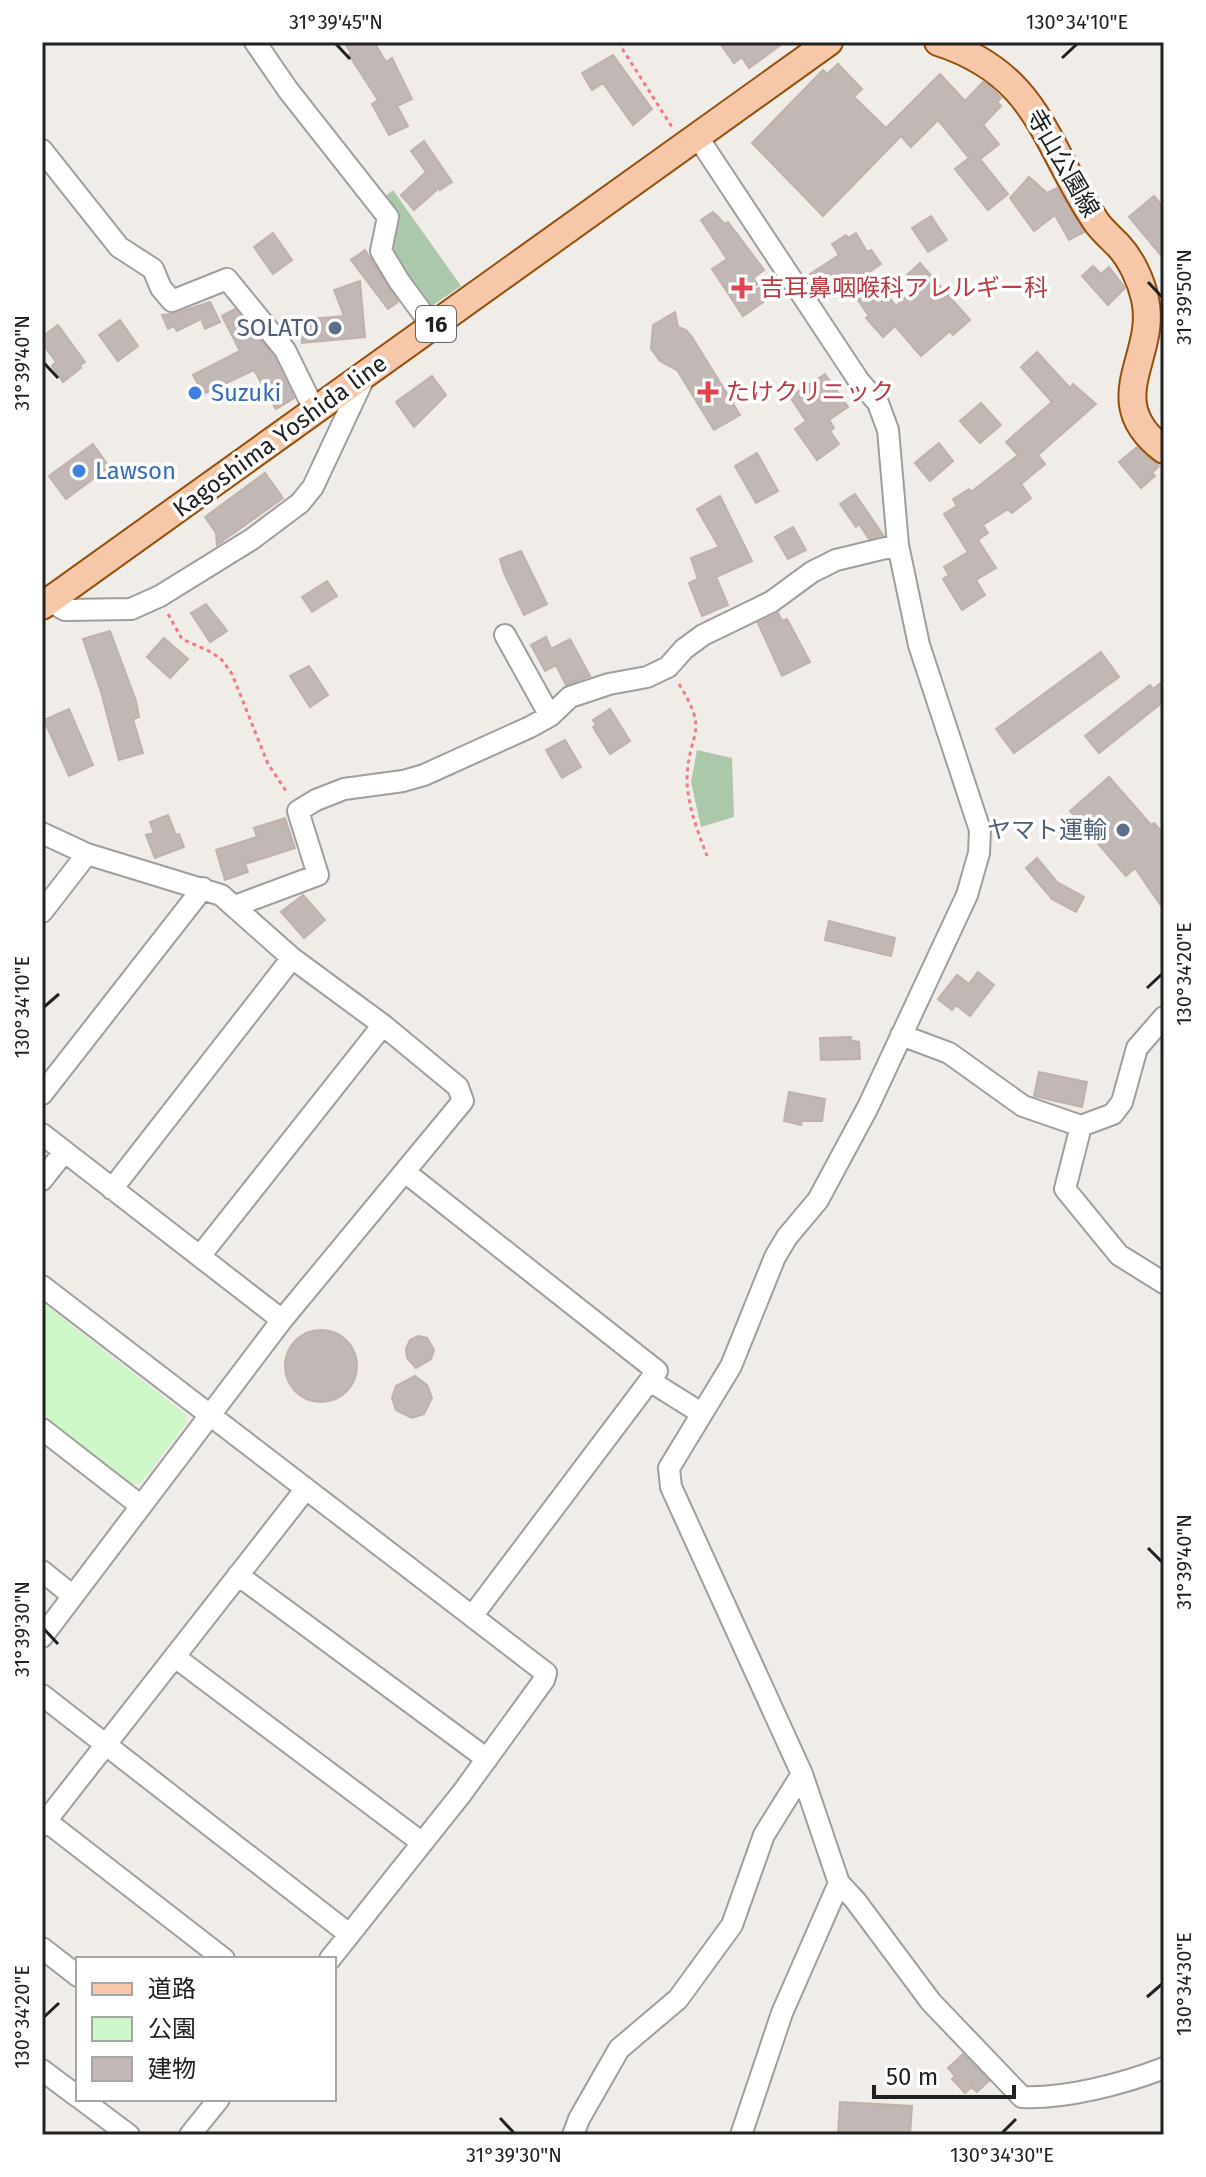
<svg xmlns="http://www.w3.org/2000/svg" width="1206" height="2177" font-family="'Fira Sans','Noto Sans JP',sans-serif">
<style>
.cemetery{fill:#abc8ab}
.park{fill:#cdf6c9}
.building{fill:#c1b7b5;stroke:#c1b1ab;stroke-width:2}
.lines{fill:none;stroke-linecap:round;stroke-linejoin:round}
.minor-casing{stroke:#9e9e9e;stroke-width:24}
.major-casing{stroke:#934f0b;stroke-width:30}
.path{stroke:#f17981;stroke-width:3;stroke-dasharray:4 4;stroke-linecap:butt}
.minor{stroke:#fff;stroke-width:20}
.major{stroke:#f6c7a8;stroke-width:26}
.ticks{fill:none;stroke:#212121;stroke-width:3}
.health-dot{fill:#e0444e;stroke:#fff;stroke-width:3}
.service-dot{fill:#5c6f8a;stroke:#fff;stroke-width:3}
.shop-dot{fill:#3f7fe0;stroke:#fff;stroke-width:3}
.labels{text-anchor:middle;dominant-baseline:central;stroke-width:7;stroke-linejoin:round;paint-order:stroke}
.shield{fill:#fff;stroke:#646464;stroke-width:2}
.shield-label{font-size:22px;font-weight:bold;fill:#212121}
.street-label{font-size:24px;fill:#212121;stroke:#fff}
.health-label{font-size:24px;fill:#be3a42;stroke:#fff;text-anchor:start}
.service-label{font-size:24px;fill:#4e5e75;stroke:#fff;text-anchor:end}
.shop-label{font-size:24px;fill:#366cbe;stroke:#fff;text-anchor:start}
.neatline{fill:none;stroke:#212121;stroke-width:3}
.ticks-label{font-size:20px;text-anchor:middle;fill:#212121}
</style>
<rect width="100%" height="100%" fill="#f0ece8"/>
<path class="cemetery" d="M393 190 461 286 426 310 384 252 383 198Z
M697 750 732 758 734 817 701 827 691 782Z"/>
<path class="park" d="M42 1302 186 1415V1423L140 1484H131L42 1416Z"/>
<path class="building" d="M344 42H374L386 62 392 58 412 99 397 106 408 126 389 135 372 104 378 100 349 55 351 53Z
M719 42H785L749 68 742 57 734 63Z
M613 55 652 109 633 125 603 83 592 90 582 73Z
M838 64 862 89 854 97 886 128 940 74 965 101 983 82 989 86 1001 98 997 102 1001 106 983 125 999 144 980 159 1008 194 988 210 955 169 969 158 938 120 911 147 901 136 823 216 752 143 823 70 827 74Z
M424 141 452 182 440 190 439 188 414 210 401 195 426 172 411 151Z
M1029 177 1047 193 1057 188 1084 232 1069 240 1055 215 1034 231 1010 198Z
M1154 196 1164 208V259L1129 217Z
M713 212 725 224 728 222 764 270 753 278 757 284 753 288 755 290 775 278 782 289 743 316 712 269 727 259 701 220Z
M931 216 947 240 928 252 912 228Z
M273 233 292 260 273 274 254 247Z
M856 233 867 252 871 250 881 264 868 273 896 306 918 286 907 275 920 263 970 320 953 335 950 331 921 356 895 326 883 337 866 318 869 316 845 282 823 295 810 274 839 255 832 244 846 235 848 238Z
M365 250 398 302 388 309 351 260Z
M1093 266 1101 274 1109 267 1125 288 1108 305 1082 276Z
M360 281 365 337 302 343 300 320 344 316 334 290Z
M210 302 220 322 205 329 201 319 177 331 174 326 168 329 162 315 177 313Z
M235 309 247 325 256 341 260 339 273 355 294 398 276 409 254 370 203 394 193 375 240 351 222 316Z
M675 312 678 327 686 330 692 337 740 415 714 430 677 370 660 361 651 349 653 325Z
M120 320 138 346 118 361 99 335Z
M58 325 85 362 79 366 81 368 63 382 52 366 56 362 42 343V337Z
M1037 352 1070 388 1073 384 1096 404 1038 455 1045 464 1021 484 1031 498 1012 513 1008 509 983 525 988 533 978 540 996 568 976 580 985 595 962 610 943 579 949 575 944 567 968 552 944 514 957 506 953 499 969 489 971 492 1018 455 1006 442 1052 402 1021 367Z
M825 374 848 407 829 420 834 428 830 431 839 444 817 460 795 429 806 421 790 397Z
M432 376 446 395 414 427 396 402Z
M981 403 1001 425 980 443 960 421Z
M939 443 953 461 930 481 915 463Z
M93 444 109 467 66 499 49 476Z
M1137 447 1159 466 1152 473 1155 476 1141 488 1119 462Z
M757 453 778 491 756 503 735 466Z
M265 473 283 498 217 545 216 533 205 517Z
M855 494 883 535 869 539 859 524 856 527 840 504Z
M720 496 752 561 716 577 728 605 702 616 689 583 698 579 691 558 719 547 697 509Z
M793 527 806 550 788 559 775 537Z
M521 551 547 604 524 615 504 573 500 559Z
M327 581 337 596 312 612 302 597Z
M206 604 227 631 210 642 191 613Z
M778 613 782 621 787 619 810 662 782 676 758 623Z
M110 631 136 701 139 717 133 719 143 753 119 760 101 692 83 639Z
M546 637 551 649 570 639 590 676 566 685 556 665 545 671 531 645Z
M164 638 188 659 170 678 147 657Z
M1101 652 1119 677 1014 753 996 729Z
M309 666 328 695 310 707 290 676Z
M1164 680V701L1099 753 1085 736 1150 685 1153 689Z
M69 709 93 765 69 776 44 720Z
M610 709 630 741 610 754 593 727 596 725 593 720Z
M565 740 581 767 562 778 546 750Z
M1109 777 1151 825 1154 823 1164 834V910L1135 868 1126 876 1070 811Z
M168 815 176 835 179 834 184 847 155 858 146 835 154 833 150 822Z
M285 818 295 848 245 864 248 872 225 880 216 850 257 837 254 828Z
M1037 858 1057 882 1084 897 1076 912 1052 899 1026 868Z
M303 895 325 920 304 938 281 912Z
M829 921 895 938 891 956 825 940Z
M978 972 994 985 970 1016 956 1005 952 1010 938 999 957 975 969 984Z
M851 1037 850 1040 859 1042 860 1059 821 1060 820 1038Z
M1039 1072 1087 1082 1082 1107 1034 1096Z
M789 1092 825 1099 822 1121H802L801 1125 784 1121Z
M285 1366a36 36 0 1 1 72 0a36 36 0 1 1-72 0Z
M418 1336 427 1338 434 1350 431 1359 416 1368 407 1358 406 1349 410 1340Z
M415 1376 427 1385 432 1398 424 1414 412 1418 396 1410 392 1398 396 1386Z
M963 2054 989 2081 977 2092 971 2087 965 2093 952 2079 955 2076 948 2068Z
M840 2102 912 2106 910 2135H838Z"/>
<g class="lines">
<defs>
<path id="minor" d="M255 42 288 90 388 217 381 251 399 281 432 326
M697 136 859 381 878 403 888 430 898 545 919 645 980 830 979 853 967 895 868 1107 818 1200 787 1237 775 1257 731 1366 669 1468 671 1487 802 1774 839 1883 855 1900 931 2002 1022 2097C1065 2099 1123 2084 1164 2068
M42 150 119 247 153 269 161 288 172 301 227 279 285 350 315 411
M49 601 65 610 131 609 160 596 252 539 300 503 313 487 365 376
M505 635 550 716
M42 833 87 854 221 895 292 958 383 1025 458 1087 463 1101 282 1320 42 1637
M235 906 318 875 298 811 316 800 344 789 403 781 424 775 530 727 550 716 570 697 609 684 647 677 668 667 684 649 703 635 771 602 812 572 836 560 898 545
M42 912 87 854
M1164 1017 1137 1048 1122 1102 1113 1114 1081 1126 1065 1189 1119 1255 1164 1283
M901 1035 949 1053 1023 1106 1081 1126
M42 1094 203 888
M42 1134 282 1320
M405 1172 657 1371 473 1615
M42 1180 64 1152
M112 1189 292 958
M200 1256 383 1025
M42 1286 546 1673 544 1680 462 1793 330 1959
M650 1381 701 1413
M42 1429 141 1506
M42 1571 73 1596
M238 1575 487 1759
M175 1657 421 1842
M42 1695 349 1934
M46 1821 224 1959
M42 1826 305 1490
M42 1948 78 1976
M42 2070 78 2097
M81 2099 129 2135
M190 2135 219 2099
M573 2135 579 2119 619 2049 678 1999 732 1925 764 1835 802 1774
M741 2135 782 2013 839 1883"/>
<path id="major" d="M938 42C1041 75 1044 146 1097 223 1103 231 1111 238 1118 245 1131 259 1141 280 1145 299 1158 357 1098 400 1164 450
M42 606 829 42"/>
</defs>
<use href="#minor" class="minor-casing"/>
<use href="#major" class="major-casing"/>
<path class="path" d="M618 42 672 127
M168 614 182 639 211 652 222 660 232 674 268 764 288 794
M679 684C710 734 689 729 687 778 687 805 698 832 707 856"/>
<use href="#minor" class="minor"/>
<use href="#major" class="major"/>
</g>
<path class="ticks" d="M336 44 350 59M1062 58 1077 44M1148 282 1162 297M44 363 58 378M1147 988 1162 974M44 1007 59 994M1148 1548 1162 1562M44 1629 58 1644M1147 1997 1162 1984M44 2017 59 2003M500 2118 514 2133M1002 2133 1016 2119"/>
<g class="health-dot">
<path d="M738 276h8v8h8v8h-8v8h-8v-8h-8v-8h8z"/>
<path d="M704 380h8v8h8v8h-8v8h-8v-8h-8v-8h8z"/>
</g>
<g class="service-dot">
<circle cx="335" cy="328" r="8"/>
<circle cx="1123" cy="830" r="8"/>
</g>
<g class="shop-dot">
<circle cx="195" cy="393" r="8"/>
<circle cx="79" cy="471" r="8"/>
</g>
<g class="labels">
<rect class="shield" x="416" y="306" width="40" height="36" rx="6"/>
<g class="shield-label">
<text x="436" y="324">16</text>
</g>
<g class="street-label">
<text transform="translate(1063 163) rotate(60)">寺山公園線</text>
<text transform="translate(280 436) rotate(-36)">Kagoshima Yoshida line</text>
</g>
<g class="health-label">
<text x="760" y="288">吉耳鼻咽喉科アレルギー科</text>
<text x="726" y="392">たけクリニック</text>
</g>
<g class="service-label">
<text x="319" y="328">SOLATO</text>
<text x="1107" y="830">ヤマト運輸</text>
</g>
<g class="shop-label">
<text x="211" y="393">Suzuki</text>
<text x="95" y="471">Lawson</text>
</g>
</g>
<rect width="1206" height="2177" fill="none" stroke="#ffffff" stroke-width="88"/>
<rect x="76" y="1957" width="260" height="144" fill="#ffffff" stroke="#a6a6a6" stroke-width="2"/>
<rect x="92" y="1983" width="40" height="12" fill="#f6c7a8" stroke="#a6a6a6" stroke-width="2"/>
<text x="148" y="1997" font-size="24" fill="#212121">道路</text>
<rect x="92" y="2017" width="40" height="24" fill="#cdf6c9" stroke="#a6a6a6" stroke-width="2"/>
<text x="148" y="2037" font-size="24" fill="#212121">公園</text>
<rect x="92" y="2057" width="40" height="24" fill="#c1b7b5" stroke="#a6a6a6" stroke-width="2"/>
<text x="148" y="2077" font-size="24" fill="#212121">建物</text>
<path d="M874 2085v12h140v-12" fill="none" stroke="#212121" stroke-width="4"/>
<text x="886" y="2085" font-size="24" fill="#212121" stroke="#ffffff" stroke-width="6" paint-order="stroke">50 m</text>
<rect x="44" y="44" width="1118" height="2089" class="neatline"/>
<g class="ticks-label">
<text x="336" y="29">31°39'45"N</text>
<text x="1077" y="29">130°34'10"E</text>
<text transform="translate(1184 297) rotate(-90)" y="7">31°39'50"N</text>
<text transform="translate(22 363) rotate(-90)" y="7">31°39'40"N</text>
<text transform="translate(1184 974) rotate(-90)" y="7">130°34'20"E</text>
<text transform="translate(22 1007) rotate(-90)" y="7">130°34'10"E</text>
<text transform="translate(1184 1562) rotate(-90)" y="7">31°39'40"N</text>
<text transform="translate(22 1629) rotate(-90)" y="7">31°39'30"N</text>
<text transform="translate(1184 1984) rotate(-90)" y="7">130°34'30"E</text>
<text transform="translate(22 2017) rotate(-90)" y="7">130°34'20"E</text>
<text x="514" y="2162">31°39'30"N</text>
<text x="1002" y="2162">130°34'30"E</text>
</g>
</svg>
